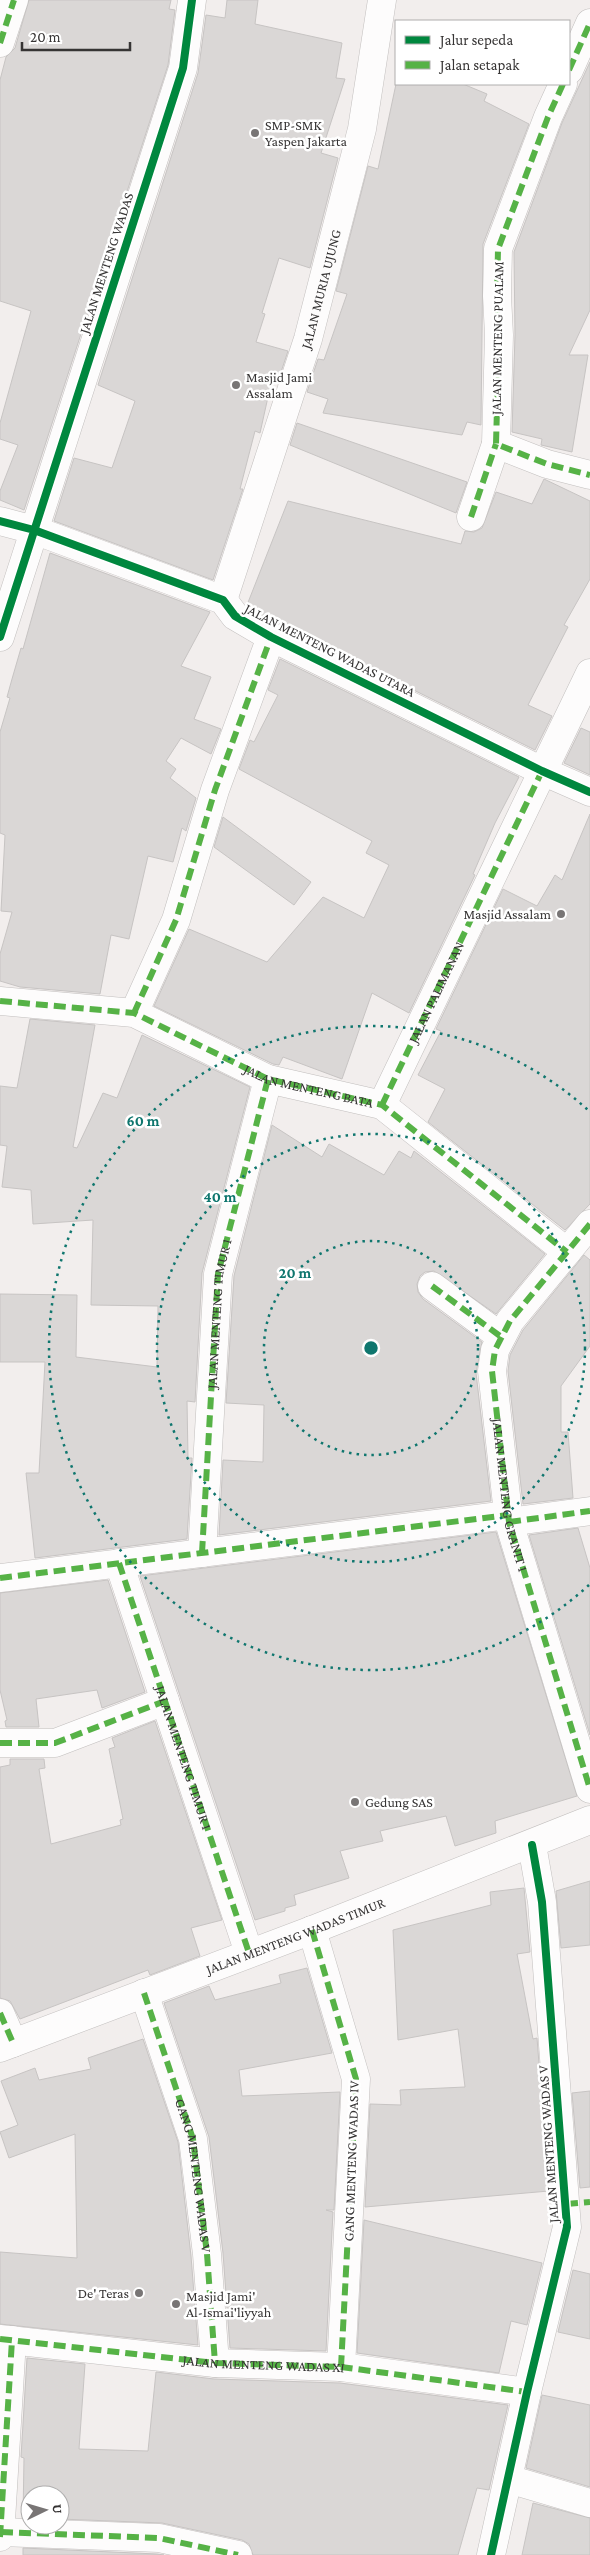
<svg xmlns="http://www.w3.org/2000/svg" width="590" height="2555" font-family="'Crimson Pro',serif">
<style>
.building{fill:#dad7d6;stroke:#c7c4c3}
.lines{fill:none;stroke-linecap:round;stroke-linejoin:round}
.street-casing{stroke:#c2bfbe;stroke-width:29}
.secondary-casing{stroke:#c2bfbe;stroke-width:29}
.street{stroke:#fdfcfc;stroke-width:28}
.secondary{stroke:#fdfcfc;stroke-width:28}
.quiet{stroke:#56b246;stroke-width:6;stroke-dasharray:12 6;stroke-linecap:butt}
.cycleway-casing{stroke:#fff;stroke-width:11}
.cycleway{stroke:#00873e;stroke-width:8}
.ring{fill:none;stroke:#0f766e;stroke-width:2.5;stroke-dasharray:2.5 5}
.poi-dot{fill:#787575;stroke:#fff;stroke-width:2}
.labels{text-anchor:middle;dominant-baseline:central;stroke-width:5;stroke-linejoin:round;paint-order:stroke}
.poi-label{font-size:14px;fill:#363434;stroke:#fff;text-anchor:start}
.street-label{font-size:14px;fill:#363434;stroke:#fff}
.centre{fill:#0f766e;stroke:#fff;stroke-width:2.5}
.ring-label{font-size:15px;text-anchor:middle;font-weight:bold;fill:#0f766e;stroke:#fff;stroke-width:5;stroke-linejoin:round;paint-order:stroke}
</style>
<rect width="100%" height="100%" fill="#f2eeed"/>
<path class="building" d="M29 0H171L169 9 175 10 168 65 24 510 0 500V491L18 445 0 439V423L31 311 0 301V80L6 57 15 48Z
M227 0H258L255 24 342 43 336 78 345 79 321 153 338 158 310 268 279 258 262 313 265 314 256 342 288 351 278 381 272 379 260 433 255 431 240 489H243L213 580 54 521 74 458 112 468 135 401 98 385 198 73 206 15 225 18Z
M590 62V310L569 355H588L572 452 541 445 542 439 512 432 515 335 514 252 562 123Z
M396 84H463L487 94 484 101 529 124 483 244 481 425 467 422 462 435 323 413 328 399 307 392 318 359 324 360 347 294 336 291 368 166 378 169Z
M297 423 467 482 456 513 290 445Z
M544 479 590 501V579L564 625 568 627 528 705 552 716 535 750 278 623 247 605 288 501 461 544 465 531 474 532 482 528 496 492 532 504Z
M50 553 210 612 181 666 211 677 194 719 221 729 211 754 181 738 166 761 176 769 170 778 196 798 186 831 182 828 173 862 148 856 129 939 111 935 100 994 20 987 0 981V954L12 912 1 911 5 835 0 833V732L10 698 7 697 12 679 21 648 23 649Z
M280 659 519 777 495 823 473 874 475 875 409 1013 372 993 342 1079 283 1057 279 1065 273 1064 154 1006 189 929 267 962 323 897 364 918 389 865 366 853 372 841 239 769 250 740 254 742 278 695 268 690Z
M581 728 590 732V775L564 763Z
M590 814V1204L565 1230 428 1122 445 1089 418 1075 441 1031 436 1029 503 889 537 906 555 875 562 880Z
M223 817 311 882 294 905 214 847Z
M30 1019 95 1025 73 1147 77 1148 103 1093 117 1098 142 1035 250 1087 202 1273 195 1402 187 1401 188 1458H192L187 1539 35 1558 26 1473H39L45 1362H0V1294L77 1295 76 1357 157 1367 158 1306 91 1305 93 1220 33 1224 31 1190 2 1187 7 1146 0 1145V1086L17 1088Z
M272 1125 322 1157 329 1144 384 1175 399 1151 411 1158 414 1151 545 1254 496 1314 434 1271 425 1272 420 1276 417 1284 418 1292 423 1299 482 1342 476 1373 491 1501 219 1535 223 1460 263 1462 264 1405 226 1403 234 1276Z
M584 1255 590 1260V1346L561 1386V1432H568L573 1498 523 1504 508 1371 510 1355 523 1330Z
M578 1528 590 1568V1735L529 1535Z
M496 1532 577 1796 495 1821 496 1833 455 1846 446 1816 380 1831 383 1841 340 1851 349 1878 294 1895 296 1905 285 1908V1911L255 1920 140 1576Z
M108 1580 145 1692 102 1708 97 1690 36 1699 39 1727H6L5 1721 7 1720 0 1690V1593Z
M155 1721 222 1920 191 1928 200 1956 150 1975 148 1970 20 2019 10 2001 0 1998V1767L10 1765V1759H44L45 1768 39 1769 51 1844 121 1825 120 1820 123 1819 109 1749 115 1747 112 1738Z
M590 1881V1945L561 1948 556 1891Z
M524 1888 530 1952 517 1954 533 2039 537 2038 549 2191 365 2207 370 2104 401 2105 400 2090 465 2087 458 2029 398 2040 393 1930 491 1905 490 1892Z
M307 1968 332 2053 239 2070 242 2096 340 2092 334 2210H326L333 2212 326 2351 230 2348 223 2253 209 2137 164 2003 209 1986 215 2000 281 1983 279 1975Z
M143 2039 178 2142 191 2256 198 2345 0 2324V2252L77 2258 75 2134 9 2158 0 2132 18 2125 1 2081 35 2068 39 2080 91 2069 88 2058Z
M590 2091V2187L580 2188 572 2093Z
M364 2220 542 2263 527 2325 511 2321 499 2373 357 2353Z
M573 2270 590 2274V2339L558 2332Z
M27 2358 85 2364 79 2449 148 2451 156 2372 214 2379 340 2383 508 2405 489 2490 477 2488 458 2555H253L249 2544 242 2540 162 2523 60 2519V2495H30V2517H23L24 2458 21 2457Z
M542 2395 590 2405V2487L526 2468Z
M533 2503 590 2518V2555H522Z
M23 2548 157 2554 164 2555H23Z"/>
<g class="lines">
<defs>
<g id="street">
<path d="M0 43 14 0"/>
<path d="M569 70 590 23"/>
<path d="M563 84 548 117 498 249 497 296 499 335 496 444 547 464 590 475"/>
<path d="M471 517 496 444"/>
<path d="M0 521 34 530 223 600 235 616 271 637 542 771 590 792"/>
<path id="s1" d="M223 600 308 339 362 129 382 0"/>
<path d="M0 637 183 68 192 0"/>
<path id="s2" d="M0 1001 134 1013 268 1079 382 1105 567 1252"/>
<path d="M134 1013 176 920 215 790 271 637"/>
<path d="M382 1105 590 673"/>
<path d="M590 1224 510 1321 495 1350 492 1371 509 1522 590 1789"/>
<path d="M432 1286 500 1336"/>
<path d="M509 1522 590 1511"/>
<path id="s3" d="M202 1553 218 1274 268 1079"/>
<path d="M119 1563 249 1953"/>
<path d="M0 1578 508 1515"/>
<path d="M0 1743H55L165 1701"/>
<path d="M312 1930 356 2079 341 2367"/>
<path d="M144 1993 193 2139 207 2254 215 2363"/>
<path d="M0 2013 13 2043"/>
<path d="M0 2339 215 2363 341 2367 527 2392"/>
<path d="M508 2479 590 2503"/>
<path d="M1 2532 159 2538 238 2555"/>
<path d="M0 2537 12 2340"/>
<path d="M491 2555 527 2392 567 2227 542 1902 532 1845"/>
</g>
<g id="secondary">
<path id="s4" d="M0 2048 312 1930 590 1820"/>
</g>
</defs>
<use href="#street" class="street-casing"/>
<use href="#secondary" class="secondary-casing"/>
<use href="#street" class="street"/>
<use href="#secondary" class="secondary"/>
<g class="quiet">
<path d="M0 43 14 0"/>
<path d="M569 70 590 23"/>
<path d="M563 84 548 117 498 249 497 296 499 335 496 444 547 464 590 475"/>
<path d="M471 517 496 444"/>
<path d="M0 1001 134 1013 268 1079 382 1105 567 1252"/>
<path d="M134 1013 176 920 215 790 271 637"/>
<path id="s5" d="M382 1105 542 771"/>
<path id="s6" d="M590 1224 510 1321 495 1350 492 1371 509 1522 590 1789"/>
<path d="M432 1286 500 1336"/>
<path d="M509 1522 590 1511"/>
<path d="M202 1553 218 1274 268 1079"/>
<path id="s7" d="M119 1563 249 1953"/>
<path d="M0 1578 508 1515"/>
<path d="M0 1743H55L165 1701"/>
<path d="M312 1930 356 2079 341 2367"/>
<path id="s8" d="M144 1993 193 2139 207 2254 215 2363"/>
<path d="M0 2013 13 2043"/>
<path d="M566 2204 590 2202"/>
<path id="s9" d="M0 2339 215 2363 341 2367 527 2392"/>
<path d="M1 2532 159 2538 238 2555"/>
<path d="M0 2537 12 2340"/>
</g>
<defs>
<path id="cycleway" d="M0 521 34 530 223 600 235 616 271 637 542 771 590 792
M0 637 183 68 192 0
M491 2555 527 2392 567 2227 542 1902 532 1845"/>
</defs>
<use href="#cycleway" class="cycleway-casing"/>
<use href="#cycleway" class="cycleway"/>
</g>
<g class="ring">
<circle cx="371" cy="1348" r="107"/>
<circle cx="371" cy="1348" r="214"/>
<path d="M589 1585A322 322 0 1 1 589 1111"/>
</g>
<g class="poi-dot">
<circle cx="255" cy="133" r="5"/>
<circle cx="236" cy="385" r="5"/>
<circle cx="561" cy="914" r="5"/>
<circle cx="355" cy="1802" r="5"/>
<circle cx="139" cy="2293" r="5"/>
<circle cx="176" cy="2304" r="5"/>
</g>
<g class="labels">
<g class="poi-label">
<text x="265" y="125">SMP-SMK<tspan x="265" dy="16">Yaspen Jakarta</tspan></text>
<text x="246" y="377">Masjid Jami<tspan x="246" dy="16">Assalam</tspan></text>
<text x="551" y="914" text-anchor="end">Masjid Assalam</text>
<text x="365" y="1802">Gedung SAS</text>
<text x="129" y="2293" text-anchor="end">De' Teras</text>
<text x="186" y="2296">Masjid Jami'<tspan x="186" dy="16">Al-Ismai'liyyah</tspan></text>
</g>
<g class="street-label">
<text transform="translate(106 263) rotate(-72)">JALAN MENTENG WADAS</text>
<text stroke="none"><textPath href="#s1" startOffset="326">JALAN MURIA UJUNG</textPath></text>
<text transform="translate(497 338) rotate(-89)">JALAN MENTENG PUALAM</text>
<text transform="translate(330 650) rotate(27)">JALAN MENTENG WADAS UTARA</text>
<text stroke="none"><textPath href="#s5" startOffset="125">JALAN PALIMANAN</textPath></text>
<text stroke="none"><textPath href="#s2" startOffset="325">JALAN MENTENG BATA</textPath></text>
<text stroke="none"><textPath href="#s3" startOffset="240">JALAN MENTENG TIMUR 1</textPath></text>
<text stroke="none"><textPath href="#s6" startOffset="305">JALAN MENTENG GRANIT 1</textPath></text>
<text stroke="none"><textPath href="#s7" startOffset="205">JALAN MENTENG TIMUR 1</textPath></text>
<text stroke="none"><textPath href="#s4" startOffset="316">JALAN MENTENG WADAS TIMUR</textPath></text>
<text transform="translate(548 2144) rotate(-94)">JALAN MENTENG WADAS V</text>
<text transform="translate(351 2161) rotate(-88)">GANG MENTENG WADAS IV</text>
<text stroke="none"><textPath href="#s8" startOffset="190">GANG MENTENG WADAS V</textPath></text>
<text stroke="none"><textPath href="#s9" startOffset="265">JALAN MENTENG WADAS XI</textPath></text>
</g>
</g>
<circle cx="371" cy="1348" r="8" class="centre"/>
<g class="ring-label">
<text x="143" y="1126">60 m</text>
<text x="220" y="1202">40 m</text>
<text x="295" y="1278">20 m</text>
</g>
<rect x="395" y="20" width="175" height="65" fill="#ffffff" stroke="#afaeae"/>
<rect x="405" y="36" width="25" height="8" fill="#00873e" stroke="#afaeae"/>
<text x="440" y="45" font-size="15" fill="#363434">Jalur sepeda</text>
<rect x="405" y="61" width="25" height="8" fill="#56b246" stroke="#afaeae"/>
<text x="440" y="70" font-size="15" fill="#363434">Jalan setapak</text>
<g transform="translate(45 2510) rotate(85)"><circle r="24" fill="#ffffff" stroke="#afaeae"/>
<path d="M0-4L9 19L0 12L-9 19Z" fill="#787575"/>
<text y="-8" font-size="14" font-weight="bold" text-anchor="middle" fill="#363434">U</text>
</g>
<path d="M22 42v8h108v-8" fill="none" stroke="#363434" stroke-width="2.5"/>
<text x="30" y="42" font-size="15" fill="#363434" stroke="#ffffff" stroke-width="4" paint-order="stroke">20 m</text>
</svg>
